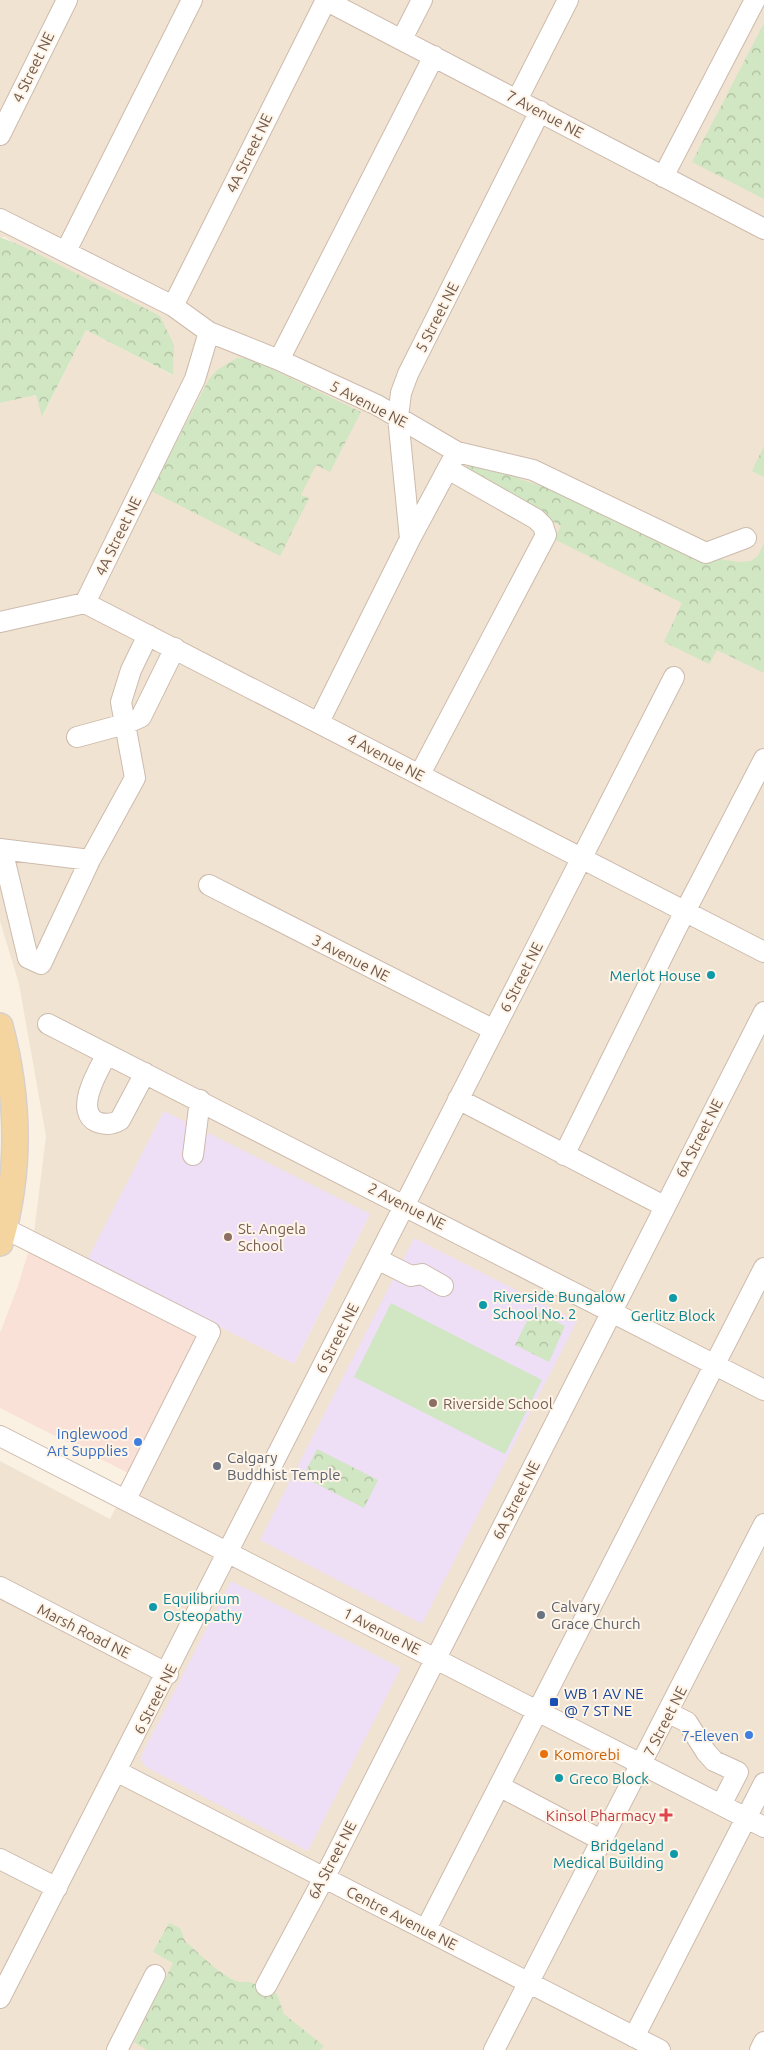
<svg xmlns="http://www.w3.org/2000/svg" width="764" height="2050" font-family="Ubuntu,sans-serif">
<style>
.residential{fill:#f1e3d1}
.commercial{fill:#fae1d7}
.education{fill:#eedff6}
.park{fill:url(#park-crowns)}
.pitch{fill:#d1e6c2}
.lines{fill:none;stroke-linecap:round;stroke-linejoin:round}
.minor-casing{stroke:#cdbbad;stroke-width:22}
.major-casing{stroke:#d7d0cd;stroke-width:28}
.minor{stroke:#fff;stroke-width:20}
.major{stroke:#f5d59f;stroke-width:25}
.culture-dot{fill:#0f9aa8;stroke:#fef5e8;stroke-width:2}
.education-dot{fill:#8d6e63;stroke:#fef5e8;stroke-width:2}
.shop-dot{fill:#3f7fe0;stroke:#fef5e8;stroke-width:2}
.worship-dot{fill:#6b7280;stroke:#fef5e8;stroke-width:2}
.transit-dot{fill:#1a4fb4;stroke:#fef5e8;stroke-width:2}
.food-dot{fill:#e8710a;stroke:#fef5e8;stroke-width:2}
.health-dot{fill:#e0444e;stroke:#fef5e8;stroke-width:2}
.labels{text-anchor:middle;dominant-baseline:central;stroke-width:4;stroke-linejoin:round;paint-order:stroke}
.street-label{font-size:15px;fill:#70584b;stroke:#fef5e8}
.culture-label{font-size:15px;fill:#0d838f;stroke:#fef5e8;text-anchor:start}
.education-label{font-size:15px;fill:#785e54;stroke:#fef5e8;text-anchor:start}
.shop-label{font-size:15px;fill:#366cbe;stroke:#fef5e8;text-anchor:end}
.worship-label{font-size:15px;fill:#5b616d;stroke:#fef5e8;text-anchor:start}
.transit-label{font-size:15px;fill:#164399;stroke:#fef5e8;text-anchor:start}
.food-label{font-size:15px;fill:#c56008;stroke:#fef5e8;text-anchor:start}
.health-label{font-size:15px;fill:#be3a42;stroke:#fef5e8;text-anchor:end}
</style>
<defs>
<pattern id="park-crowns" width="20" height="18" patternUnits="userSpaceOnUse" patternTransform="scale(1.25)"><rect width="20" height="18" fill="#d1e6c2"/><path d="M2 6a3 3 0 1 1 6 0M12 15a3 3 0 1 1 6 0" fill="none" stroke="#aebda0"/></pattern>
</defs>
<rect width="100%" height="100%" fill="#faf1e2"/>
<path class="residential" d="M0 0H764V2050H0V1461L110 1519 132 1475 219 1326 294 1364 370 1214 87 1260 34 1233 46 1136 19 984 0 921V403L36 395 43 416 86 330 172 375 174 356 5 237H0Z"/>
<path class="commercial" d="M34 1233 219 1326 132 1475 0 1408V1333L18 1286Z"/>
<path class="education" d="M164 1111 370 1214 294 1364 87 1260Z
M414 1238 577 1321 422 1624 260 1540Z
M231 1581 401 1668 308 1851 146 1767 141 1760 142 1754Z"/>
<path class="park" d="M764 23V199L692 162Z
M0 237 24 247 160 316 174 345 173 375 86 330 42 417 36 395 0 403Z
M237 358H249L361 412 330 472 316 465 301 495 309 498 280 556 151 491 209 379 217 370Z
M764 446V477L752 471Z
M469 465 481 466 559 492 705 557 739 562 751 561 758 556 764 543V673L717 650 709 664 664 642 682 603 554 539 561 526 462 471Z
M533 1309 565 1326 549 1362 515 1345Z
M317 1449 378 1480 364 1508 303 1477Z
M169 1923 180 1928 185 1941 215 1968 231 1979 239 1982H250L277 1994 284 2014 324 2046 320 2050H147L134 2042 173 1963 153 1952Z"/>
<path class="pitch" d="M391 1303 542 1380 505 1454 354 1377Z"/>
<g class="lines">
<defs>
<path id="minor" d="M325 0 764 229
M402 39 422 0
M517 100 568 0
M0 135 67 0
M663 177 755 0
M0 219 173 306 209 332 279 360 377 405 457 452 533 470 706 553 746 538
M66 251 192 0
M173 306 326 0
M279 360 434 56
M410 539 454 457
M85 603 195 379 209 332
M0 622 85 603 764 952
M319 722 410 539 398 417 401 393 408 374 540 111
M77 737 125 724 141 717 175 648
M420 774 546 535 543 526 536 519 448 469
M0 849 90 860
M2 849 28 958 41 964 90 860 135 778 121 702 131 670 148 635
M209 885 494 1030
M48 1024 764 1390
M107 1054C99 1069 73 1111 97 1122 105 1125 112 1125 120 1120L145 1073
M458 1099 664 1206
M193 1155 200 1100
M564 1155 675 931 764 759
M4 1228 210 1332 126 1499
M377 1259 411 1276 422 1274 443 1286
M0 1436 764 1827
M0 1587 168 1674
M669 1713 687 1722 706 1752 714 1761 738 1772 721 1805
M118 1772 660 2050
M499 1786 603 1841
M0 1859 57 1888
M426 1929 764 1268
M266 1986 332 1863 764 1012
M0 1998C226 1559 446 1116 674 677
M634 2037 764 1783
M117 2050 155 1975
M494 2050 764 1524
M760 2050 764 2042"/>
<path id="major" d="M0 1026C19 1098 21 1171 0 1243"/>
</defs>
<use href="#minor" class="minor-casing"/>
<use href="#major" class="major-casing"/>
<use href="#minor" class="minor"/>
<use href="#major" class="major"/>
</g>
<g class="culture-dot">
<circle cx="711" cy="975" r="5"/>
<circle cx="673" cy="1298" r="5"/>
<circle cx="483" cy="1305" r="5"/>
<circle cx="153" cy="1607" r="5"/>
<circle cx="559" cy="1778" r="5"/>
<circle cx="674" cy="1854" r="5"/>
</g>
<g class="education-dot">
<circle cx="228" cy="1237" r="5"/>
<circle cx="433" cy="1403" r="5"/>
</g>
<g class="shop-dot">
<circle cx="138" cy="1442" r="5"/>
<circle cx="749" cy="1735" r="5"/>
</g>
<g class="worship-dot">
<circle cx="217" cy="1466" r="5"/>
<circle cx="541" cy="1615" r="5"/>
</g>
<rect class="transit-dot" x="549" y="1697" width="10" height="10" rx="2.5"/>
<circle class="food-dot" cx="544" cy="1754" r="5"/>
<path class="health-dot" d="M663.5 1807.5h5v5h5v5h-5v5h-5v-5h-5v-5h5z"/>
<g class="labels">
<g class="street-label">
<text transform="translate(33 67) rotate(-64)">4 Street NE</text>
<text transform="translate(545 114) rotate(28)">7 Avenue NE</text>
<text transform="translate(249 153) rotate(-64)">4A Street NE</text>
<text transform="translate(437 317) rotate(-63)">5 Street NE</text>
<text transform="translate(369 404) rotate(27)">5 Avenue NE</text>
<text transform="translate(118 536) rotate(-64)">4A Street NE</text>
<text transform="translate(386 757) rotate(28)">4 Avenue NE</text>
<text transform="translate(351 958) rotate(27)">3 Avenue NE</text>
<text transform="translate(521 977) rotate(-63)">6 Street NE</text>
<text transform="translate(699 1138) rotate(-63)">6A Street NE</text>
<text transform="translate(407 1206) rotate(27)">2 Avenue NE</text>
<text transform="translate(337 1338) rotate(-63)">6 Street NE</text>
<text transform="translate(516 1500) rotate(-63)">6A Street NE</text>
<text transform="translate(84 1631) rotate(27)">Marsh Road NE</text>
<text transform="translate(382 1631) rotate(27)">1 Avenue NE</text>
<text transform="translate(155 1699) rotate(-63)">6 Street NE</text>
<text transform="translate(665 1721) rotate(-63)">7 Street NE</text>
<text transform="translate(332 1860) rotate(-62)">6A Street NE</text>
<text transform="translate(402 1918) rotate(27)">Centre Avenue NE</text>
</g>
<g class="culture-label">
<text x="701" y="975" text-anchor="end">Merlot House</text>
<text x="493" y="1296">Riverside Bungalow<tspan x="493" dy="17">School No. 2</tspan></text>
<text x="673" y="1315" text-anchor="middle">Gerlitz Block</text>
<text x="163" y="1598">Equilibrium<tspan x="163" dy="17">Osteopathy</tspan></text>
<text x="569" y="1778">Greco Block</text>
<text x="664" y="1845" text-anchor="end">Bridgeland<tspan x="664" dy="17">Medical Building</tspan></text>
</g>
<g class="education-label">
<text x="238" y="1228">St. Angela<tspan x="238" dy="17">School</tspan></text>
<text x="443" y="1403">Riverside School</text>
</g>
<g class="shop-label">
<text x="128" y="1433">Inglewood<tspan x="128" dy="17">Art Supplies</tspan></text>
<text x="739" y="1735">7-Eleven</text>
</g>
<g class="worship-label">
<text x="227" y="1457">Calgary<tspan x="227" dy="17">Buddhist Temple</tspan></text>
<text x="551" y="1606">Calvary<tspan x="551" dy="17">Grace Church</tspan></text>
</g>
<g class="transit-label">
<text x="564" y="1693">WB 1 AV NE<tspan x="564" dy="17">@ 7 ST NE</tspan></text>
</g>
<g class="food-label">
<text x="554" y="1754">Komorebi</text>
</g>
<g class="health-label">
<text x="656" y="1815">Kinsol Pharmacy</text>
</g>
</g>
</svg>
